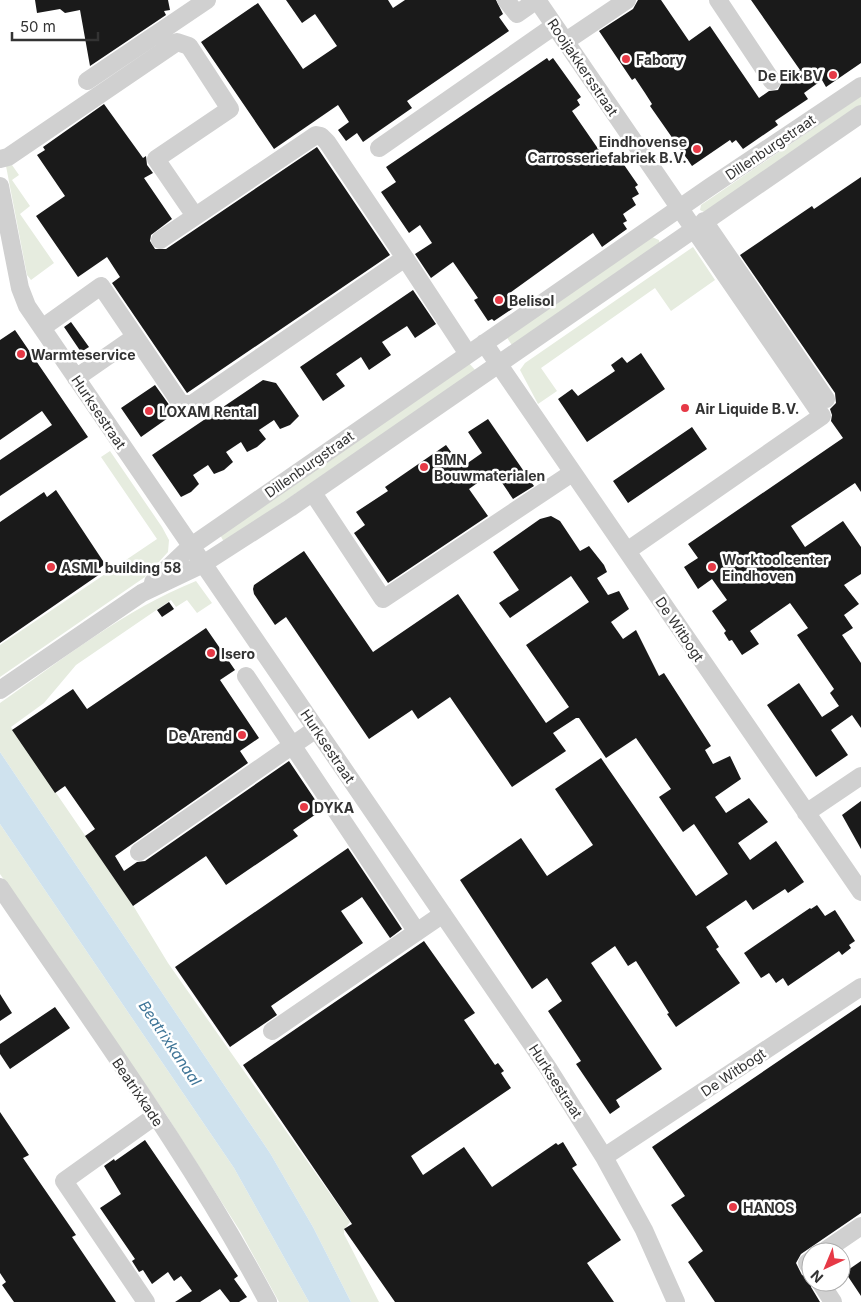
<svg xmlns="http://www.w3.org/2000/svg" width="861" height="1302" font-family="Inter,sans-serif">
<style>
.green{fill:#e6ecdf}
.water{fill:#cfe2ee}
.building{fill:#1a1a1a}
.lines{fill:none;stroke-linecap:round;stroke-linejoin:round}
.minor{stroke:#d0d0d0;stroke-width:18}
.poi-dot{fill:#e63946;stroke:#fff;stroke-width:2}
.labels{text-anchor:middle;dominant-baseline:central;stroke-width:5;stroke-linejoin:round;paint-order:stroke}
.poi-label{font-size:14px;font-weight:bold;fill:#333;stroke:#fff;text-anchor:start}
.street-label{font-size:14px;fill:#333;stroke:#fff}
.water-label{font-size:15px;font-style:italic;fill:#3f7597;stroke:#fff}
</style>
<rect width="100%" height="100%" fill="#fff"/>
<path class="green" d="M861 96V107L706 213 700 210 701 205Z
M12 165 19 175 12 180 30 206 20 214 54 263 31 280 27 275 6 166Z
M652 237 659 240 660 245 513 347 506 336Z
M693 247 715 280 671 311 655 288 541 368 557 391 538 404 520 370 525 363Z
M468 362 476 371 224 542 219 533Z
M110 451 162 527 169 540 168 552 145 577 0 677V645L157 539 101 457Z
M196 581 212 603 197 613 187 600 176 607 171 600 76 665 44 703 11 727 134 907 168 963 350 1222 344 1230V1234L379 1302H351L313 1227 270 1153 0 752V703C63 659 124 610 196 581Z
M0 824 234 1168 309 1302H279L240 1231 165 1113 0 874Z"/>
<path class="water" d="M0 752 270 1153 313 1227 351 1302H309L234 1168 0 824Z"/>
<path class="building" d="M35 0H168L170 10 164 11 166 15 90 66 80 10 65 13 60 9 37 13Z
M286 0H388L393 8 405 0H496L503 14 499 17 509 31 407 101 412 108 363 142 357 133 346 141 338 130 349 122 338 105 274 149 201 42 258 3 303 69 337 46 315 14 302 23Z
M638 0H661L689 41 710 26 759 98 769 91 778 90 782 82 800 70 751 0H861V63L826 87 822 80 804 93 808 99 775 121 778 125 743 149 736 140 732 143 730 140 692 166 650 106 652 104 645 93 635 78 632 80 599 31 633 9Z
M547 58 549 61 553 58 581 97 577 100 580 105 572 111 610 166 620 159 638 185 635 187 639 194 632 198 636 205 623 214 627 221 623 223 627 229 602 247 593 233 507 295 515 307 494 321 492 319 488 321 474 300 478 298 453 262 431 278 415 254 432 243 420 225 409 233 381 192 396 182 386 167Z
M104 104 143 158 146 156 147 165 153 173 144 178 172 219 151 235 150 241 155 249H166L317 147 390 255 187 393 112 283 120 277 107 257 78 277 36 216 65 196 37 155 45 150 43 147Z
M861 177V492L855 483 791 526 805 547 843 521 861 547V574L844 585 859 604 844 615 853 628 842 635 861 663V728L852 715 831 730 848 755 816 777 767 705 799 683 822 717 839 706 830 693 834 689 797 635 808 628 790 603 750 631 759 644 742 655 732 640 729 641 724 633 726 631 712 611 727 600 712 579 698 589 684 567 698 558 688 544 843 438 831 421 832 415 830 409 836 403 835 393 740 255 812 206 814 209Z
M413 290 436 324 415 338 407 326 382 342 391 355 369 370 361 357 336 374 345 386 323 401 300 367Z
M71 322 89 347 81 352 64 327Z
M15 330 88 437 0 496V460L52 425 42 411 0 440V340Z
M641 353 665 389 587 442 558 399 572 389 578 396 615 371 611 365 622 357 627 363Z
M263 380 276 383 299 416 290 425 280 429 274 420 259 430 266 439 257 447 247 452 241 442 226 452 233 462 224 470 214 474 208 465 193 475 199 484 191 492 181 497 152 455Z
M155 385 175 413 141 437 121 408Z
M488 419 534 486 513 499 494 471 469 489 488 516 388 583 354 533 365 525 356 512 388 491 385 487 446 445 462 467 482 453 468 432Z
M692 427 707 449 628 503 613 481Z
M56 490 105 564 97 570 100 574 0 643V522L44 492 47 497Z
M551 516 560 521 580 551 589 546 604 565 607 572 597 578 608 595 619 591 629 609 611 622 623 639 636 630 659 676 664 673 711 746 705 750 713 764 730 756 741 779 715 797 726 813 749 798 768 822 738 843 750 860 776 841 804 882 788 893 785 889 753 910 746 900 706 927 719 947 716 949 740 983 676 1027 667 1014 669 1013 636 961 628 966 615 946 591 963 662 1069 616 1100 620 1107 610 1114 576 1064 581 1061 548 1011 562 1001 547 978 532 989 460 880 521 838 547 876 593 845 555 789 601 758 696 896 728 874 694 824 683 832 659 797 671 789 636 738 606 758 579 718H576L553 733 566 751 512 787 450 697 418 719 412 710 369 739 286 617 275 625 254 594 253 589 254 585 304 551 373 652 458 594 546 723 569 707 526 645 589 602 571 576 510 618 499 603 519 590 493 552 540 519Z
M169 602 174 609 162 617 157 610Z
M206 628 235 670 220 680 259 738 240 751 248 763 115 856 124 871 137 862 145 861 289 761 322 810 293 830 298 836 226 885 206 856 133 906 85 836 95 829 65 786 55 793 12 730 73 689 87 709Z
M861 801V849L842 815Z
M348 848 402 929 390 938 362 897 352 904 341 911 363 943 271 1006 277 1015 230 1047 175 967Z
M817 905 825 916 835 910 855 941 849 945 851 948 842 955 839 951 788 986 783 978 776 983 769 973 761 978 744 953 810 908 811 909Z
M424 941 475 1013 464 1020 495 1065 498 1063 504 1071 501 1073 511 1088 411 1156 423 1175 464 1147 492 1187 556 1143 558 1145 563 1142 577 1165 572 1168 621 1240 587 1263 614 1302H395L344 1229 352 1224 243 1065Z
M0 994 12 1013 0 1021Z
M861 1005V1213L801 1254 796 1263 802 1275 810 1279 811 1287 820 1302H715L688 1262 703 1251 671 1205 685 1196 652 1147Z
M55 1007 70 1028 10 1069 0 1054V1044Z
M0 1112 29 1155 23 1158 76 1235 72 1237 116 1302H14L2 1285 6 1282 0 1273Z
M145 1140 238 1276 234 1279 247 1297 239 1302H230L220 1289 200 1302H175L192 1291 181 1276 174 1281 168 1272 152 1284 143 1270 139 1272 132 1261 135 1259 100 1208 121 1194 104 1166 114 1159 115 1161Z
M861 1261V1296L845 1272Z"/>
<g class="lines">
<path class="minor" d="M506 0 517 14 537 0 822 416 627 551
M718 0 772 81
M566 41 627 0
M87 81 207 0
M379 148 554 26
M0 159 8 157 177 42 189 46 230 109 156 159 195 216
M0 186 20 288 27 306 548 1068 604 1157 644 1230 676 1302
M704 221 826 399
M160 240 316 135 321 136 327 142 405 258
M42 328 101 286 181 404H192L405 258 468 354
M484 343 861 892
M76 378 135 337
M313 493 383 599 572 473
M153 582 190 547 710 187 861 86
M246 676 417 932
M0 690 142 593 203 564 290 508 861 114
M806 813 861 776
M139 852 316 729
M0 887C92 1023 191 1157 268 1302
M272 1031 443 914
M604 1157 861 987
M823 1252 861 1226
M811 1260 807 1263 811 1269
M820 1282 833 1302
M146 1302 64 1181 155 1116"/>
</g>
<g class="poi-dot">
<circle cx="626" cy="59" r="5"/>
<circle cx="833" cy="75" r="5"/>
<circle cx="697" cy="149" r="5"/>
<circle cx="499" cy="300" r="5"/>
<circle cx="21" cy="354" r="5"/>
<circle cx="685" cy="408" r="5"/>
<circle cx="149" cy="411" r="5"/>
<circle cx="424" cy="467" r="5"/>
<circle cx="51" cy="567" r="5"/>
<circle cx="712" cy="567" r="5"/>
<circle cx="211" cy="653" r="5"/>
<circle cx="242" cy="735" r="5"/>
<circle cx="304" cy="807" r="5"/>
<circle cx="733" cy="1207" r="5"/>
</g>
<g class="labels">
<g class="poi-label">
<text x="636" y="59">Fabory</text>
<text x="823" y="75" text-anchor="end">De Eik BV</text>
<text x="687" y="141" text-anchor="end">Eindhovense<tspan x="687" dy="16">Carrosseriefabriek B.V.</tspan></text>
<text x="509" y="300">Belisol</text>
<text x="31" y="354">Warmteservice</text>
<text x="695" y="408">Air Liquide B.V.</text>
<text x="159" y="411">LOXAM Rental</text>
<text x="434" y="459">BMN<tspan x="434" dy="16">Bouwmaterialen</tspan></text>
<text x="722" y="559">Worktoolcenter<tspan x="722" dy="16">Eindhoven</tspan></text>
<text x="61" y="567">ASML building 58</text>
<text x="221" y="653">Isero</text>
<text x="232" y="735" text-anchor="end">De Arend</text>
<text x="314" y="807">DYKA</text>
<text x="743" y="1207">HANOS</text>
</g>
<g class="street-label">
<text transform="translate(583 67) rotate(56)">Rooijakkersstraat</text>
<text transform="translate(770 147) rotate(-34)">Dillenburgstraat</text>
<text transform="translate(99 412) rotate(56)">Hurksestraat</text>
<text transform="translate(309 464) rotate(-35)">Dillenburgstraat</text>
<text transform="translate(680 629) rotate(56)">De Witbogt</text>
<text transform="translate(328 746) rotate(56)">Hurksestraat</text>
<text transform="translate(733 1072) rotate(-34)">De Witbogt</text>
<text transform="translate(556 1081) rotate(57)">Hurksestraat</text>
<text transform="translate(138 1092) rotate(56)">Beatrixkade</text>
</g>
<g class="water-label">
<text transform="translate(170 1043) rotate(56)">Beatrixkanaal</text>
</g>
</g>
<g transform="translate(826 1267) rotate(224)"><circle r="24" fill="#ffffff" stroke="#adadad"/>
<path d="M0-4L9 19L0 12L-9 19Z" fill="#e63946"/>
<text y="-8" font-size="14" font-weight="bold" text-anchor="middle" fill="#333333">N</text>
</g>
<path d="M12 32v8h86v-8" fill="none" stroke="#333333" stroke-width="2.5"/>
<text x="20" y="32" font-size="15" fill="#333333" stroke="#ffffff" stroke-width="4" paint-order="stroke">50 m</text>
</svg>
